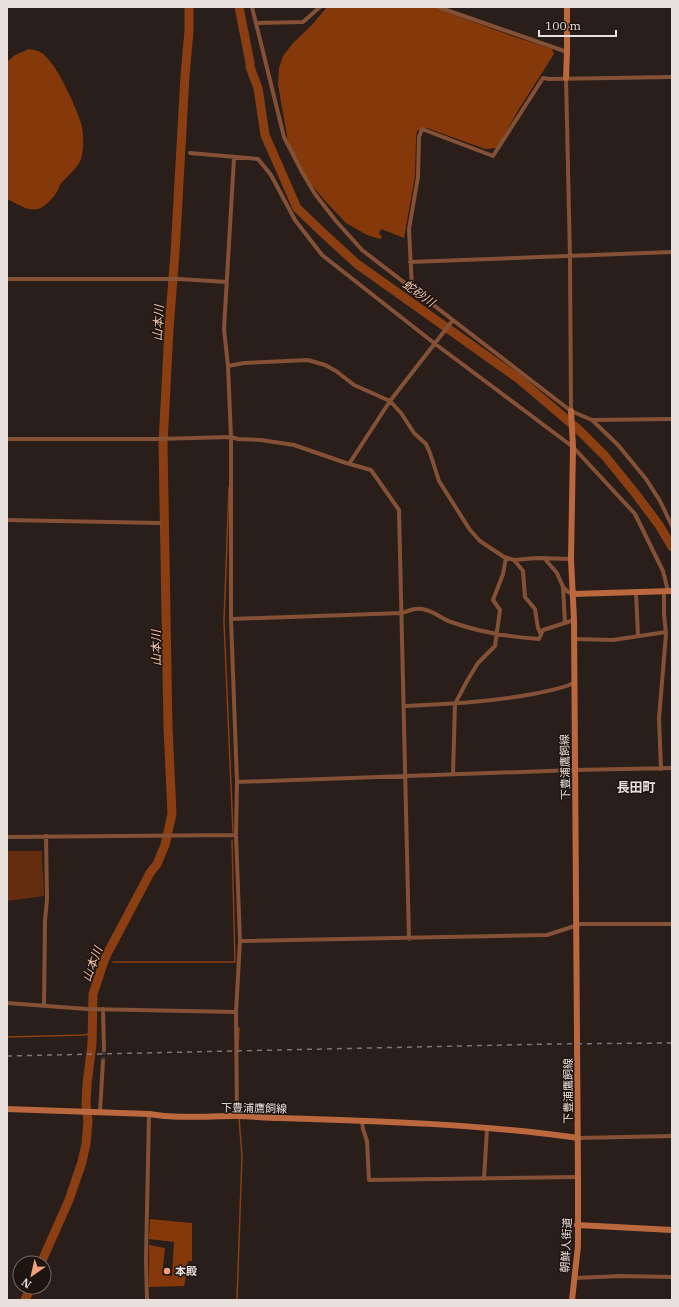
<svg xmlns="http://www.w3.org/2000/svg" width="679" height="1307" font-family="'IBM Plex Serif','Noto Sans JP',serif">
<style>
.green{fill:#642d0f}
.forest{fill:#85390a}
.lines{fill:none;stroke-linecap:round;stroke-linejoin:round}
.stream{stroke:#8b3e12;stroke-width:1.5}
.river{stroke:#8b3e12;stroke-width:9}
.street-tunnel{stroke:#463b36;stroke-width:4;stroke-dasharray:4 2;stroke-linecap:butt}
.street{stroke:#845036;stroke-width:4}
.secondary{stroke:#bc683f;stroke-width:6}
.rail{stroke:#7f7672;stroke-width:1.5;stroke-dasharray:5 5;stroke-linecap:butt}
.poi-dot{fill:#f1a17c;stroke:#1f1510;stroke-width:1.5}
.labels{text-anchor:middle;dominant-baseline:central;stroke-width:3;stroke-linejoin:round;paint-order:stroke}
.street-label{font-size:11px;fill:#e8e0dd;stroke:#1f1510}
.poi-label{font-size:11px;font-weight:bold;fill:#e8e0dd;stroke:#1f1510;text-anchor:start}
.water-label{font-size:12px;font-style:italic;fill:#f0c3ae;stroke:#1f1510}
.quarter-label{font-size:13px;font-weight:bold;fill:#e8e0dd;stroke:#1f1510}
</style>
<rect width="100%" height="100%" fill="#291e19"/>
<path class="green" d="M7 851H42C42 866 44 881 44 896L7 901Z"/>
<path class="forest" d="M327 7H433L512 36 552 49 554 54 519 109 497 148 485 149 427 128 417 131 416 138 415 176 404 238 381 229 379 233 382 237 380 239 367 235 346 223 326 202 301 172 288 141 278 85 279 68 283 56 293 43 312 25Z
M29 49C32 50 37 50 40 52 55 59 76 107 81 123 84 134 84 148 81 159 77 170 66 176 60 185 58 189 57 193 54 196 36 218 28 209 7 199V62L15 55Z
M150 1219 192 1223V1261H188L186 1276 184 1286 149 1287V1245L165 1248 162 1275 172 1276 174 1242 149 1239Z"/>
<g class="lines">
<path class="stream" d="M229 487 224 622 233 832
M105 958 109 959
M113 962H235L232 840
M7 1037 84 1035 93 1033
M238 1050 239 1028
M237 1300 242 1156 239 1118"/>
<path class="river" d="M239 7 250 63V67L258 88 265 135 297 208 322 232 357 264 519 379 579 430 605 456 635 493 659 525 672 547
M41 1263 69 1200 82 1162 86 1144 88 1121 86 1105 87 1084 92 1044 93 994 105 958 150 873 157 864 165 845 172 814 168 727 163 444 169 329 175 253 185 76 189 31V7
M25 1300 31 1287"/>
<path class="street-tunnel" d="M103 1061 104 1050"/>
<path class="street" d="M252 7 284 137 302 172 315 194 336 221 362 250 571 411 592 420 618 445 646 479 660 501 672 526
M438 7 567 52
M256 23 303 22 320 7
M566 78 570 257 571 411
M190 153 258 159 271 175 295 220 322 255 434 343 573 447 635 514 663 571 668 591
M234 158 224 329 228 366 231 437V619L237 782 236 835 240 941 236 1012 237 1116
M410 262 672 252
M7 279H179L227 282
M412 288 409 229 418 177 419 137 422 129 493 156 543 78 549 79 672 77
M228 366 244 363 308 360 325 365 336 371 354 385 390 401 401 413 414 433 426 444 430 453 439 481 470 530 480 541 504 557 514 560 537 558 571 559
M592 420 672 419
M7 439H156L231 437 238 439 261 440 294 445 346 463 371 470 399 510 409 939
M349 464 390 401 453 320
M7 520 159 523
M544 558 557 573 563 587 565 623
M514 560 523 571 525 597 535 609 538 628 541 634
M563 587 568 592 573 594
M636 592 638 636
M231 619 402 613C411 610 417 607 426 610 435 612 442 619 451 622 479 632 509 637 539 639L543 630 574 620
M574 639 613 640 666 632
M405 706C448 704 491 702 533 694 547 691 561 689 574 683
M661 769 659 718 666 634 664 614V591
M453 774 455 704 467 681 478 663 495 646 500 610 493 600 503 574 506 558
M237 782 575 770 672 768
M7 837 236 835
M240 941 547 935 581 924H672
M7 1003 87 1009 236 1012
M44 1006 45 921 47 899 46 836
M103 1009 104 1050
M100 1112 103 1061
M362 1121 363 1129 367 1141 369 1180 578 1177
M578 1138 672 1136
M484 1179 487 1129
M574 1278 621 1276 672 1277
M147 1300 146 1259 149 1114"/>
<path class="secondary" d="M566 78 567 52V7
M571 411 573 447 571 559 574 620 578 1177V1246L572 1300
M573 594 672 591
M7 1109 149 1114C179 1119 207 1116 237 1116 251 1116 265 1118 279 1118 379 1121 479 1124 578 1138
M577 1225 672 1230"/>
<path class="rail" d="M7 1056 550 1044 672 1043"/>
</g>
<circle class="poi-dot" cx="167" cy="1271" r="4"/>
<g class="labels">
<g class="street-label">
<text transform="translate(565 767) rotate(-91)">下豊浦鷹飼線</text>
<text transform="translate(568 1091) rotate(-90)">下豊浦鷹飼線</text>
<text transform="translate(254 1108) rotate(1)">下豊浦鷹飼線</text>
<text transform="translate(566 1245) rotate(-87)">朝鮮人街道</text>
</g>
<g class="poi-label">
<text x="175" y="1271">本殿</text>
</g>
<g class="water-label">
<text transform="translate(419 293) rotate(35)">蛇砂川</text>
<text transform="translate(158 323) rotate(-87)">山本川</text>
<text transform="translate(156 648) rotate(-91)">山本川</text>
<text transform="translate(92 964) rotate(-69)">山本川</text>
</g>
<g class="quarter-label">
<text x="636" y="787">長田町</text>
</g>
</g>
<rect width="679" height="1307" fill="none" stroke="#e8e0dd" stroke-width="16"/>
<g transform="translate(32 1275) rotate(214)"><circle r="19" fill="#1f1510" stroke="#6f6662"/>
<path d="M0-3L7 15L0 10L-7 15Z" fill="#f1a17c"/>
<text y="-6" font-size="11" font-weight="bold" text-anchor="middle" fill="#e8e0dd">N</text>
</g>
<path d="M539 30v6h77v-6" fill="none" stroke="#e8e0dd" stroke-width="2"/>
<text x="545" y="30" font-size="12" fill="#e8e0dd" stroke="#1f1510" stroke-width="3" paint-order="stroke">100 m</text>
</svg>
